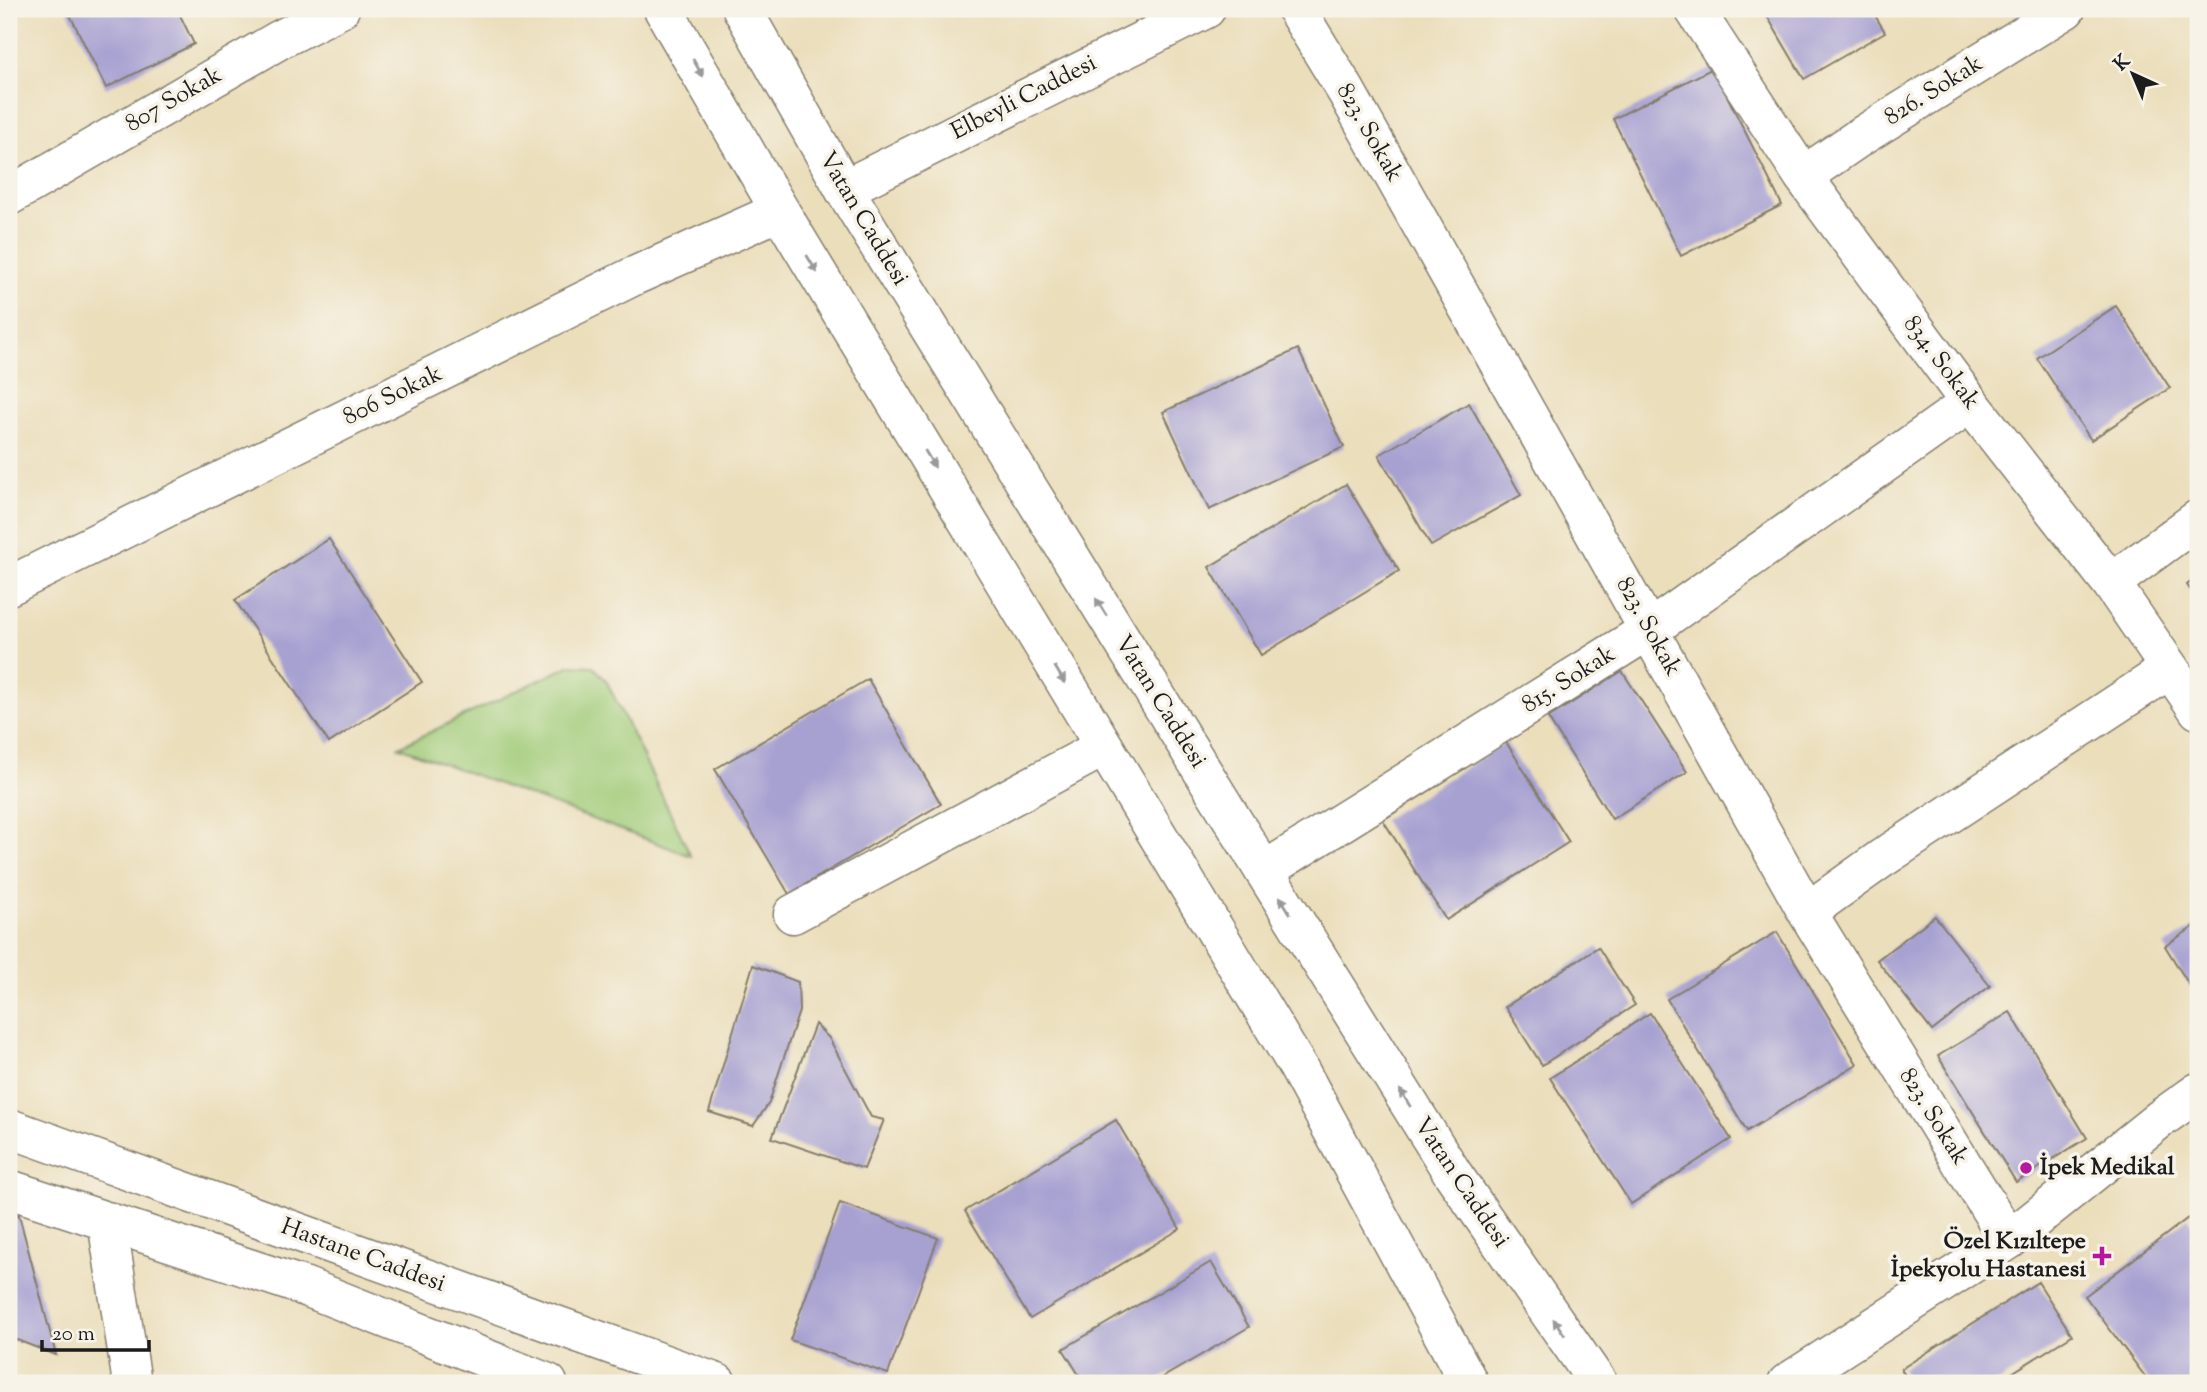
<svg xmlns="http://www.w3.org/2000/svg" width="2207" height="1392" font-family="'Sorts Mill Goudy',serif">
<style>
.green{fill:#a1cc79;stroke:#5e744a;stroke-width:2}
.building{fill:#a7a1d2}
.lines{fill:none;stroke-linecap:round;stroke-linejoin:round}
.minor-casing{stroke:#847d6c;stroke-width:41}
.major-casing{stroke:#847d6c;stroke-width:41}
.highway-casing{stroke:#847d6c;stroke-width:41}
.minor{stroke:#fff;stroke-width:38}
.major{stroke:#fff;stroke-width:38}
.highway{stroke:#fff;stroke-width:38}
.oneway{fill:#999}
.poi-dot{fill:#b5179e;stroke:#f7f3e8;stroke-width:2.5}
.labels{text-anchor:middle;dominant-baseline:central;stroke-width:7;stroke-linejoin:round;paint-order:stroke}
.street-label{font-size:24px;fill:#1c1c1c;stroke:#f7f3e8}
.poi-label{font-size:24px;font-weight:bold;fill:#1c1c1c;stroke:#f7f3e8;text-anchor:start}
</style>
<rect width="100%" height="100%" fill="#f7f3e8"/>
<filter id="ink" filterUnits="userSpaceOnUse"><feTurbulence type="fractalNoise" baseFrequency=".0143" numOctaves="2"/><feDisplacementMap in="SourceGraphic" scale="14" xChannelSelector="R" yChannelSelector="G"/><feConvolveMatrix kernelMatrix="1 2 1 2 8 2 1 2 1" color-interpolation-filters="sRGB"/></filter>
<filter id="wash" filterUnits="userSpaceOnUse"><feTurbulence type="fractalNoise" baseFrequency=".00686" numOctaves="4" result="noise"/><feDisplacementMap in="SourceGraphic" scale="28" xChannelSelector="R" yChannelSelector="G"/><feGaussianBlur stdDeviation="1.57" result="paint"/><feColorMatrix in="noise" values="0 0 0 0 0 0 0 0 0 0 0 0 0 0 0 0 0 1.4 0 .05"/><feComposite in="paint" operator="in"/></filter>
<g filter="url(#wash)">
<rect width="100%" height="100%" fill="#ebdebb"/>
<path class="green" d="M571 665 593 666 606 680 691 856 399 747Z"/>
<g id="blocks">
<path class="building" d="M67 9H177L194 44 106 88Z
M1763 9H1871L1885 32 1804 79Z
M1713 68 1782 205 1681 256 1613 119Z
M2116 306 2170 388 2091 440 2037 358Z
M1298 349 1344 447 1209 510 1163 412Z
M1469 403 1521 495 1431 546 1379 455Z
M1346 484 1399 571 1261 655 1209 567Z
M329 539 422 682 329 743 235 600Z
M2198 576V600L2187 585Z
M1622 671 1687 772 1612 819 1548 718Z
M868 679 941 804 789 894 715 769Z
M1506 742 1569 842 1446 920 1383 820Z
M1935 916 1990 986 1932 1031 1877 960Z
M2198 924V999L2165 946Z
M1777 932 1857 1064 1747 1131 1667 999Z
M1598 947 1635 1005 1542 1065 1505 1007Z
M753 965 798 982 799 1011 769 1103 753 1126 709 1112Z
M2010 1012 2087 1138 2016 1182 1938 1056Z
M1650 1013 1731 1139 1631 1204 1550 1078Z
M815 1024 829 1038 871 1117 884 1120 864 1169 772 1138Z
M1116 1120 1180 1229 1030 1319 965 1211Z
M840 1203 938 1238 888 1374 790 1340Z
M9 1211 19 1215 56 1355 9 1337Z
M2188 1218 2198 1232V1383H2150L2085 1296Z
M1211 1262 1249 1327 1153 1383H1084L1063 1349Z
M2038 1282 2072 1335 1996 1383H1910L1901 1369Z"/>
</g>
</g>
<g filter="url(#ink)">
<use href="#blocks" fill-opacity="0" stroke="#847d6c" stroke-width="2"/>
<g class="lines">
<defs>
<path id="minor" d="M1296 9 1346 91 1807 912 2009 1240
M1694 9 1803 176 1970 403 2111 583 2198 710
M1803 176 1860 137 2066 9
M844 189 1206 9
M9 196 279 40 340 9
M2111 583 2198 519
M9 586 634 276 780 211
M1264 871 1649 630 1970 403
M1807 912 1881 859 2170 669
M793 914 1104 747
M9 1189 306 1287 548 1383
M107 1221 132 1383
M1787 1383 2009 1240 2160 1119 2198 1092"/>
<path id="major" d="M9 1128 717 1383"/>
<path id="highway" d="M663 9 780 211 1298 1067 1469 1383
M742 9 844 189 1264 871 1453 1174 1598 1383"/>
</defs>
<use href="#minor" class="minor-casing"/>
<use href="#major" class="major-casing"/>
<use href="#highway" class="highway-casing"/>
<use href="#minor" class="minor"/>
<use href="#major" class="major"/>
<use href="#highway" class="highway"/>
</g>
<defs><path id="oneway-solid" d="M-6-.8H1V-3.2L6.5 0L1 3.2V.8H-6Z" transform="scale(1.75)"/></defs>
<g class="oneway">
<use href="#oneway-solid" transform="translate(698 68) rotate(60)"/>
<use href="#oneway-solid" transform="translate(812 264) rotate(59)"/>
<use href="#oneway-solid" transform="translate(930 459) rotate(59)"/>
<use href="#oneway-solid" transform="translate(1101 607) rotate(-122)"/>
<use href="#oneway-solid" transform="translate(1060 675) rotate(59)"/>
<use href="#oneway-solid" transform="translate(1285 905) rotate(-122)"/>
<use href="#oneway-solid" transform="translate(1405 1098) rotate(-122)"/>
<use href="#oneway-solid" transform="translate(1559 1327) rotate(-125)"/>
</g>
</g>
<g class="poi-dot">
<circle cx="2026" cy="1168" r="7"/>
<path d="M2098.5 1245.5h7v7h7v7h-7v7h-7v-7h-7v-7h7z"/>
</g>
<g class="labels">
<g class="street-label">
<text transform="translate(1934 91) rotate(-32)">826. Sokak</text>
<text transform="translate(1024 98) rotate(-27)">Elbeyli Caddesi</text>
<text transform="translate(174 100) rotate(-30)">807 Sokak</text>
<text transform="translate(1369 133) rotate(60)">823. Sokak</text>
<text transform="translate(863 219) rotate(59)">Vatan Caddesi</text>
<text transform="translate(1941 363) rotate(53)">834. Sokak</text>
<text transform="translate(393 396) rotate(-26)">806 Sokak</text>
<text transform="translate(1648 627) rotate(61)">823. Sokak</text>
<text transform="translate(1569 680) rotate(-32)">815. Sokak</text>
<text transform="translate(1160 702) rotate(58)">Vatan Caddesi</text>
<text transform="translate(1933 1117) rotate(58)">823. Sokak</text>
<text transform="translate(1461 1183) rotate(56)">Vatan Caddesi</text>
<text transform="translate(363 1256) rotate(20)">Hastane Caddesi</text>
</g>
<g class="poi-label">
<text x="2040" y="1168">İpek Medikal</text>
<text x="2086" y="1242" text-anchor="end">Özel Kızıltepe<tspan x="2086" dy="28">İpekyolu Hastanesi</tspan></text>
</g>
</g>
<rect width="2207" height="1392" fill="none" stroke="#f7f3e8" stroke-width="35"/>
<g transform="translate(2133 74) rotate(316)" stroke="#f7f3e8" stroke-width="5" paint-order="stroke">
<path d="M0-5L12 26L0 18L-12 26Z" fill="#1c1c1c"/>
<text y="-10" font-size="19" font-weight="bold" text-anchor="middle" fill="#1c1c1c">K</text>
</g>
<path d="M42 1340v10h107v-10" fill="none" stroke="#1c1c1c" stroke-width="3.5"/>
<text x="52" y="1340" font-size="21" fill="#1c1c1c" stroke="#f7f3e8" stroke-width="5" paint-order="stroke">20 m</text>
</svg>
